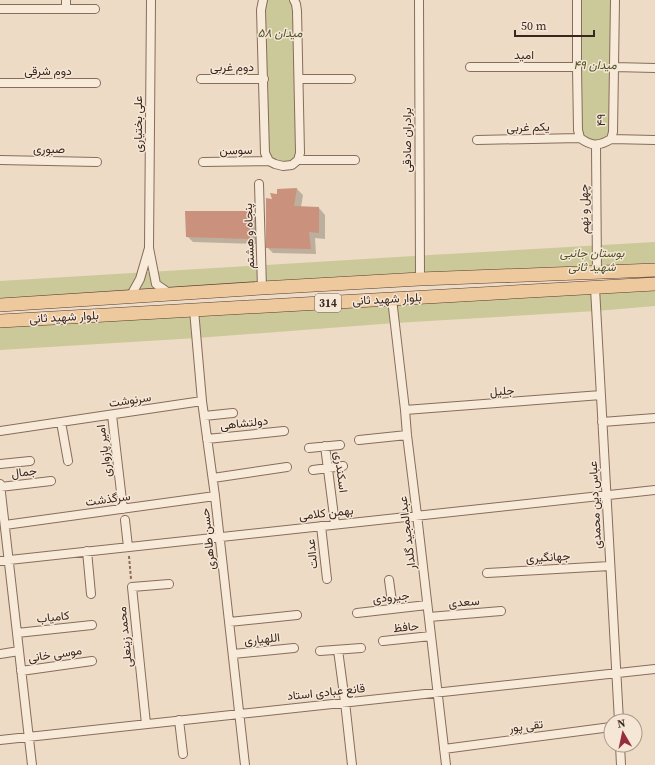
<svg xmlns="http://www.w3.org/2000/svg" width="655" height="765" font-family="'Source Serif 4',Vazirmatn,serif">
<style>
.green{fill:#cbc999}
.shadow{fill:#0003}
.building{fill:#ca917c}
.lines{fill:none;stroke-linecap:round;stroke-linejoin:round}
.minor-casing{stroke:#886c5c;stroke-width:10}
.primary-casing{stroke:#553c30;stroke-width:14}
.path{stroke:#886c5c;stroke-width:2;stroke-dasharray:3 2;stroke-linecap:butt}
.minor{stroke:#f8ead8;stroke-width:8}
.primary{stroke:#efc99e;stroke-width:13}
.labels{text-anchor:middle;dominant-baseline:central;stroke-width:3;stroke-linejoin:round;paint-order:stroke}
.shield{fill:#f5e6d5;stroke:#716056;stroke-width:1}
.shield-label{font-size:11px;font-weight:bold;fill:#38271f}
.park-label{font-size:12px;font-style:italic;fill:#4f5426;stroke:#f5e6d5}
.street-label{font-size:12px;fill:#38271f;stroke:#f5e6d5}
</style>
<rect width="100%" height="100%" fill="#eddbc5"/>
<path class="green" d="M263 0H294L300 153 292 165 269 161Z
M577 0H615L613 132 604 143 580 138Z
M655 242V265L0 305V281L430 255Z
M655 284V306L596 311 395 323 197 338 0 350V321Z"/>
<path class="shadow" d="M297 189 303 195 301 207 319 208 325 215V239L315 238 316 254 273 253 267 247 273 200 278 195Z
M251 212 257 218 256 244 193 242 187 236Z"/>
<path class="building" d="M297 188 294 206 319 207V233L309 232 311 249 266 248V198L272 199 270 193 277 194V189Z
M185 211H251L250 239 186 237Z"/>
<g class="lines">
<defs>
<path id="minor" d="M66 0V9
M263 0 261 10 265 153 269 161 275 164 283 166 292 165 298 160 300 153 297 11 296 4 294 0
M419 0 420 279
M577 0V67L578 130 580 138C591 146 598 147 611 139L613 132 615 0
M0 9H95
M470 67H577
M614 67 655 68
M201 79H264
M299 79H351
M0 83H96
M611 139 655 140
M477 140 580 138
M596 145 597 273
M0 160 97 162
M298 160H355
M203 162 269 161
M259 184 262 288
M149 248 151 0
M595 288 619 721
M130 297 140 279 149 248 156 284 169 293
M392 299 405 410 407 435 417 515 446 765
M194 310 202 401 215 496 245 765
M405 410 601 395
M112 415 123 509
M204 416 233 413
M61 422 68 461
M602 422 655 418
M0 431 202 401
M207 439 284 431
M359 440 407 435
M325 446 335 524
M309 448 340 445
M0 464 30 461
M313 470 343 466
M213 478 287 467
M0 484 32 765
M0 487 51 481
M125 520 128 547
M5 525 215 496
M321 526 327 579
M87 551 91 594
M0 561 655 490
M487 573 610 566
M389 580 393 609
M357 613 427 605
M429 617 501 611
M229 622 297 615
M17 633 92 625
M383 641 431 636
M338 650 345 702 352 765
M320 651 361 648
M0 654 19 651
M233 654 294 648
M21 671 92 661
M179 720 183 754
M146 724 132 587 169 584
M0 740 655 669
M620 745 621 765
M444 749 611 727"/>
<path id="primary" d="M0 305 262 288 420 279 655 270
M0 321 655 284"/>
</defs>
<use href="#minor" class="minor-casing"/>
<use href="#primary" class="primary-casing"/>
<path class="path" d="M129 556 131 579"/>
<use href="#minor" class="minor"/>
<use href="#primary" class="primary"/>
</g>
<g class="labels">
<rect class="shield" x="315" y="294" width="26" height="18" rx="3"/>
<g class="shield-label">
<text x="328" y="303">314</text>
</g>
<g class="park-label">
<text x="280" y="33">میدان ۵۸</text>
<text x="595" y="65">میدان ۴۹</text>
<text x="592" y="253">بوستان جانبی<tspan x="592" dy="14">شهید ثانی</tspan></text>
</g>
<g class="street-label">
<text x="524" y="55">امید</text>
<text x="232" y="67">دوم غربی</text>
<text x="48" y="71">دوم شرقی</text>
<text transform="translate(601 120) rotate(-89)">۴۹</text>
<text transform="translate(138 124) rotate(-90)">علی بختیاری</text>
<text transform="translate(528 127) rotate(-1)">یکم غربی</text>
<text transform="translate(407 140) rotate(-90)">برادران صادقی</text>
<text transform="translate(49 149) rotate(1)">صبوری</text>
<text transform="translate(236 150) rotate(-1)">سوسن</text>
<text transform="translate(584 209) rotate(-91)">چهل و نهم</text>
<text transform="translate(249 236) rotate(-92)">پنجاه و هشتم</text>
<text transform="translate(387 299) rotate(-3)">بلوار شهید ثانی</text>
<text transform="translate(64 317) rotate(-3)">بلوار شهید ثانی</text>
<text transform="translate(502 391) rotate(-4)">جلیل</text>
<text transform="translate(130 400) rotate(-8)">سرنوشت</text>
<text transform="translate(244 423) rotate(-6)">دولتشاهی</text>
<text transform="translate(104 451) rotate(-97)">امیر پازواری</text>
<text transform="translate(24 472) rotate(-7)">جمال</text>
<text transform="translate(341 472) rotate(83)">اسکندری</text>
<text transform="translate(108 499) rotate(-8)">سرگذشت</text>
<text transform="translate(595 505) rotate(-93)">عباس دین محمدی</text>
<text transform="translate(326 513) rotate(-6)">بهمن کلامی</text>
<text transform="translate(407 533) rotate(-97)">عبدالمجید گلدار</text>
<text transform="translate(208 539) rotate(-96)">حسن طاهری</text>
<text transform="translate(312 554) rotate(-96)">عدالت</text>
<text transform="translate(548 557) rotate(-3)">جهانگیری</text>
<text transform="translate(391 597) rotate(-6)">جیرودی</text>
<text transform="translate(464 602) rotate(-5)">سعدی</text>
<text transform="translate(53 617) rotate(-6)">کامیاب</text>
<text transform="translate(406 627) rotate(-6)">حافظ</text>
<text transform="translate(125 637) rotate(-96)">محمد زینعلی</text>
<text transform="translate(262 639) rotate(-6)">اللهیاری</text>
<text transform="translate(55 654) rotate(-8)">موسی خانی</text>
<text transform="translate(326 692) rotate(-6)">قانع عبادی استاد</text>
<text transform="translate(526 726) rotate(-7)">تقی پور</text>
</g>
</g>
<g transform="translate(623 733) rotate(351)"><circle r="19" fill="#f5e6d5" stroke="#a99a8c"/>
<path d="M0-3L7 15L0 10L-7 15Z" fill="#952d3e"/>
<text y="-6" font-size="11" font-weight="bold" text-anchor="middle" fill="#38271f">N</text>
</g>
<path d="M515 30v6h79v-6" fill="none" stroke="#38271f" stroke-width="2"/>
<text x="521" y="30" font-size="12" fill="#38271f" stroke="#f5e6d5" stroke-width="3" paint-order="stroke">50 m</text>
</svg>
